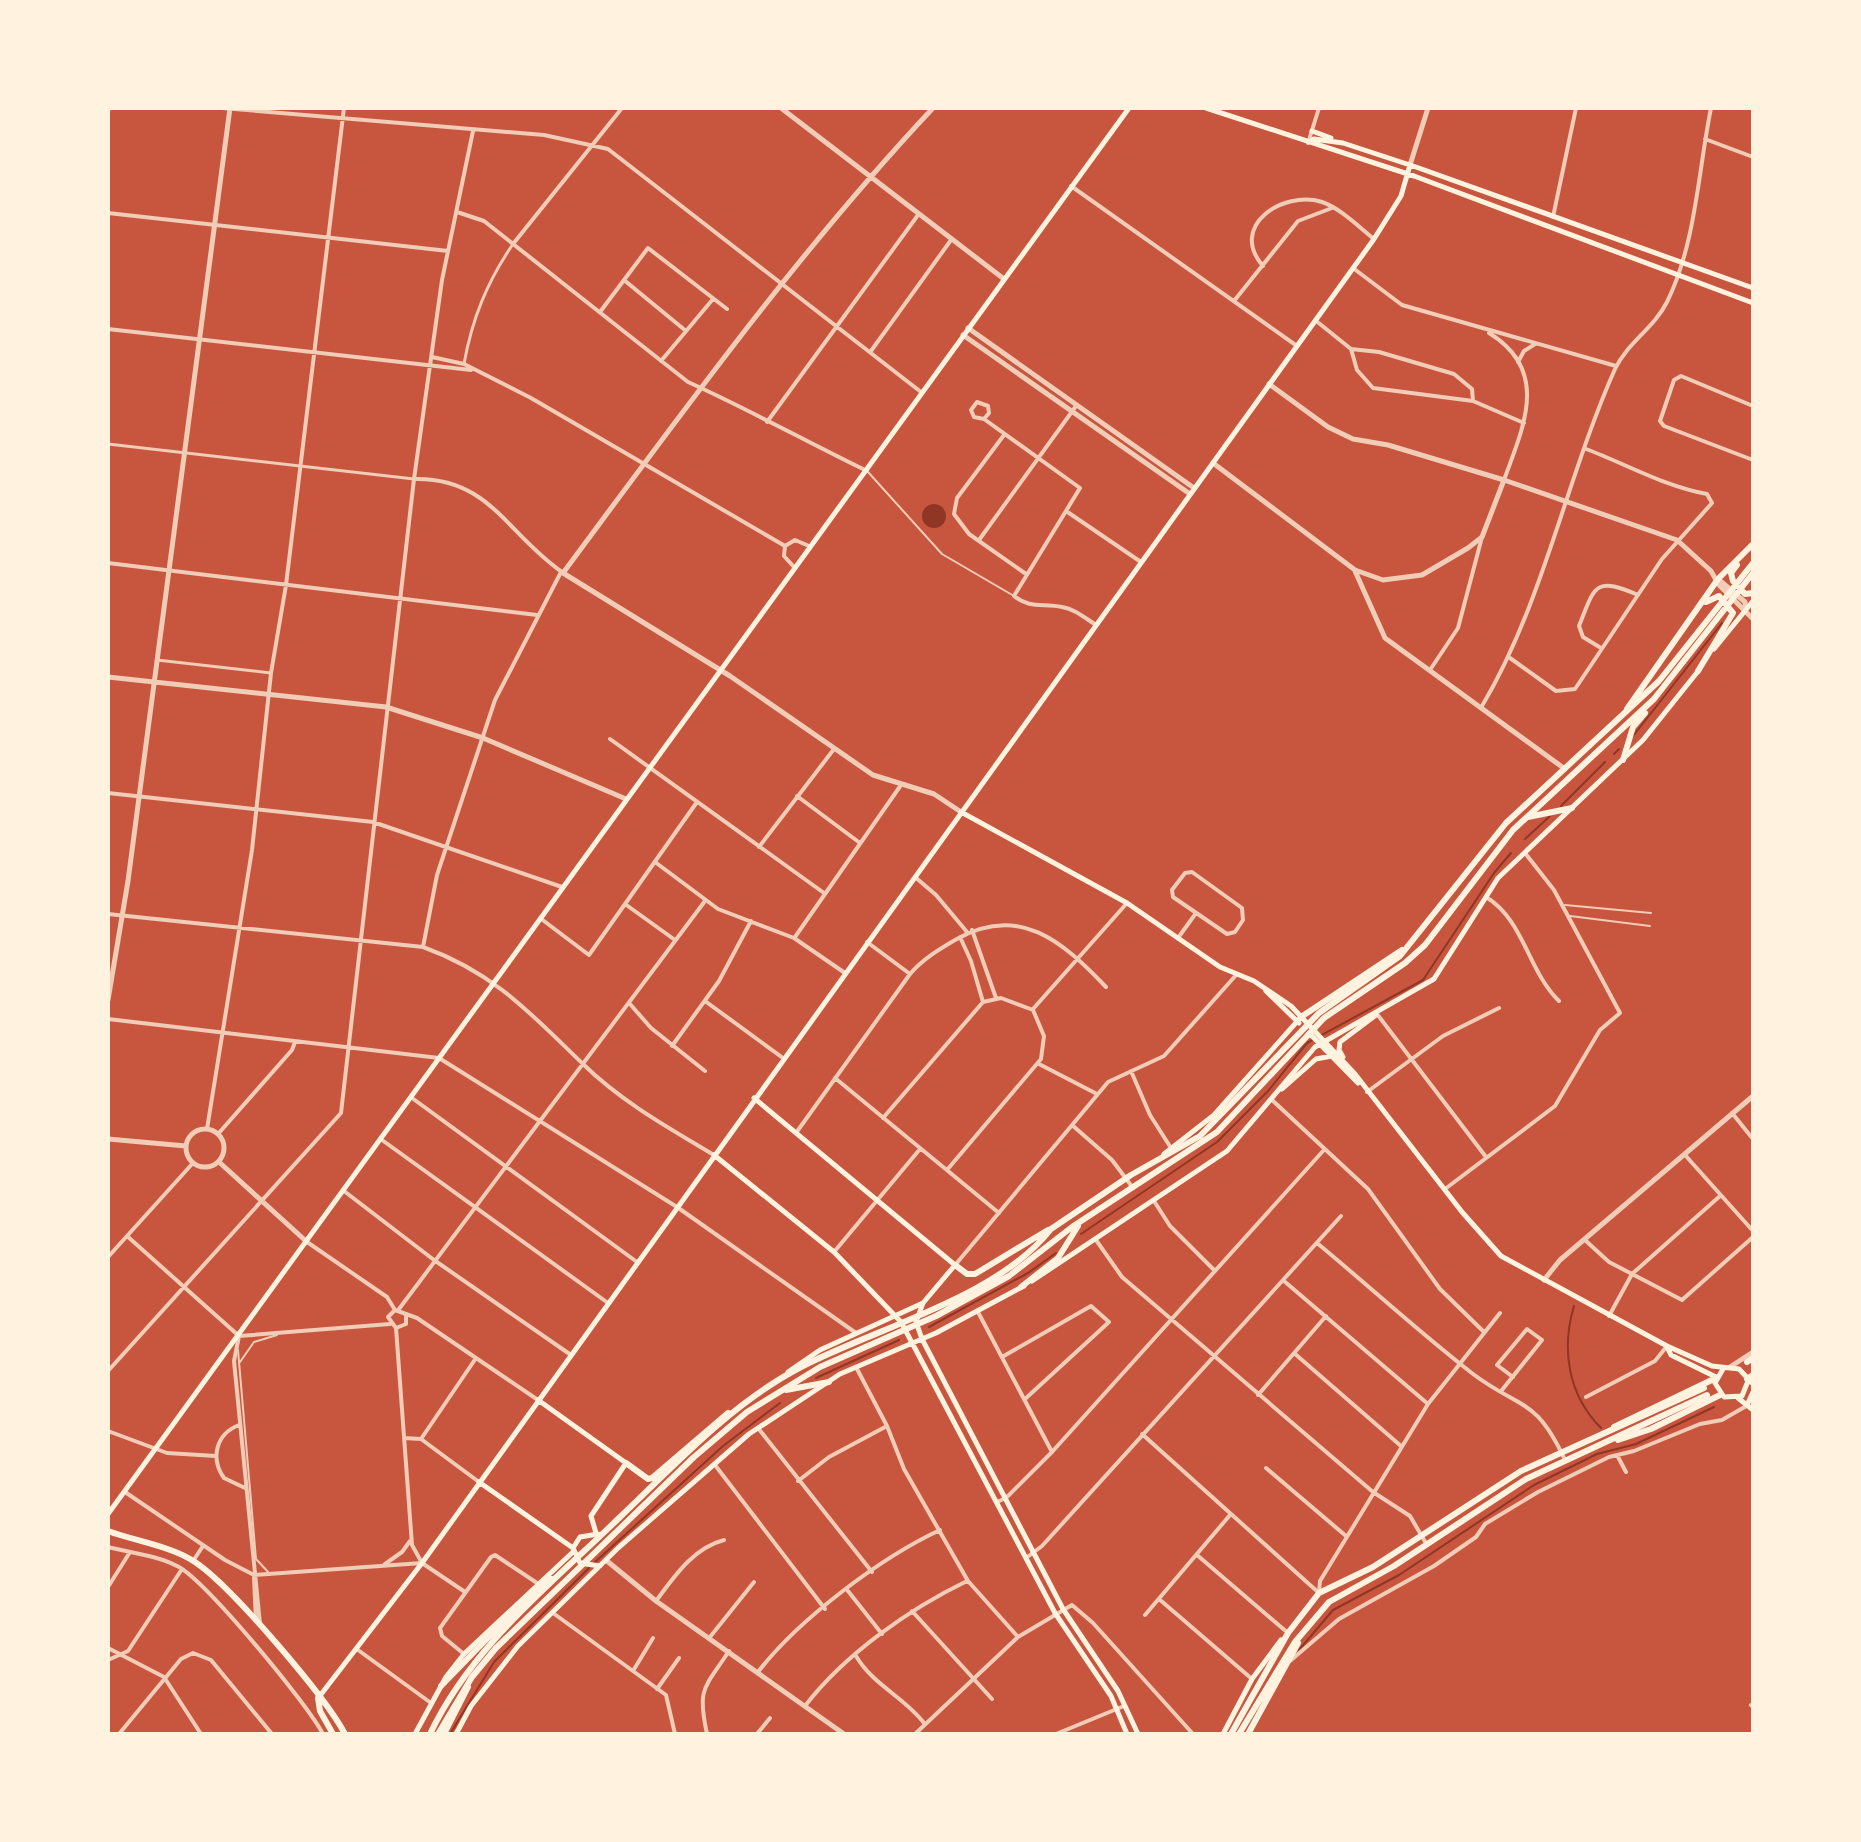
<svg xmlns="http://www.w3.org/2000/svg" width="1861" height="1842" font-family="'Roboto Condensed',sans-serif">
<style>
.water{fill:#8f3625}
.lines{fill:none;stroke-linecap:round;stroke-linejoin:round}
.stream{stroke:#8f3625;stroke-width:2}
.service{stroke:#f1ccb7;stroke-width:2}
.pedestrian{stroke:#f1ccb7;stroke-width:3}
.minor{stroke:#f1ccb7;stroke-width:4}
.tertiary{stroke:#f1ccb7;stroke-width:5}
.secondary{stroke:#fff3e0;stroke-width:5}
.primary{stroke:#fff3e0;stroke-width:6}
</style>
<rect width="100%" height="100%" fill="#c8553d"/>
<path class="water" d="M922 516a12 12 0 1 1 24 0a12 12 0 1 1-24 0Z"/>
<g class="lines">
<path class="stream" d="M1633 736 1722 623
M1614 754 1619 749
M1561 806 1605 762
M1525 839 1550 816
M1081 1234 1217 1142 1268 1091 1307 1043 1423 980 1494 873 1511 853
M1574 1306C1561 1349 1568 1395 1601 1428
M929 1327 1028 1273 1056 1253
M816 1378 899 1340
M594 1563 723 1446 780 1403
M1299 1650 1333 1610 1399 1575 1534 1485 1597 1454 1636 1444 1714 1407
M450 1734 494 1662 589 1568"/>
<path class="service" d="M868 472 942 554 1014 596
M1565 905 1651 913
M1570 916 1650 926
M238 1350 256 1559 269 1573
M240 1362 254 1342 277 1335"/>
<path class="pedestrian" d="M464 364C472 319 487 282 513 244
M108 444 414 479
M157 660 271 673"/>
<path class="minor" d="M222 108 544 135 608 149 921 392
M108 112 109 108
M1705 139 1753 157
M1308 143 1319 108
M1071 186 1297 346
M457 212 484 221 688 382C748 409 807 442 867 471
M108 213 448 251
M1553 217 1576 108
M513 244 622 108
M1263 266C1228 226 1283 190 1322 202 1340 208 1359 227 1374 239
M1353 268 1402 305 1616 366
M624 280 686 331
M1234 301 1298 221 1332 208
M600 312 648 248 727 309
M1315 320 1351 349 1379 352 1454 374 1472 389 1473 401
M108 329 471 370
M1489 333C1551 371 1523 427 1504 480
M1351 349 1357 370 1373 388 1473 401 1524 423
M871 351 951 240
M432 357 464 364 531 398 785 546
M661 361 713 299
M1518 362 1524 351 1535 344
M1753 406 1681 376 1674 380 1660 421 1664 426 1753 460
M984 419 989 413 988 406 977 402 971 410 974 417 984 419 1080 488 1014 596C1030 609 1043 603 1062 607 1075 609 1085 618 1096 625
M767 422 918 215
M1004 435 957 498 954 514 969 534 1026 574
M414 479C489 477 507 534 562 572
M1066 511 1141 562
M979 540 1076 406
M108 563 537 615
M794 567 784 556 785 546 795 540 809 546
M1601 648 1583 637 1579 626C1595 586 1594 576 1638 595
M1510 658 1556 691 1575 689 1662 559 1712 503 1707 494C1666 487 1626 464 1586 449
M1430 670 1458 628 1482 537
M1482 706C1544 601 1566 479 1615 369 1627 343 1654 328 1667 302 1696 243 1698 172 1711 108
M610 739 824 893
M108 793 373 822 562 887
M797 796 860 843
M759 847 834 749
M655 862 718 909 794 938 845 973
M1192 872 1242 908 1243 920 1235 932 1227 934 1173 897 1172 890 1185 873Z
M915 877 936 895 967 932
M1486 897C1524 920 1528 971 1559 1001
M625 904 675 940
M108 914 423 947C495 973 531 1014 584 1065 622 1102 669 1128 714 1155
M540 918 589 955 697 802
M972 930 996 998
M795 937 901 785
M960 937 971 961 983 1002
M1178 938 1196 913
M867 942 910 974
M423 947 437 875 495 700 561 572
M705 1001 783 1058
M630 1004 651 1028 705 1071
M1033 1009 1127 903
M1377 1014 1486 1157
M108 1019 439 1058 677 1207 856 1333
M672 1046 719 981 751 921
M1039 1064 1097 1094
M1131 1071 1150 1115 1171 1148
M835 1078 999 1213
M1367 1092 1443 1036 1499 1008
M412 1098 637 1262
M1272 1100 1368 1189 1440 1289 1484 1332
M1732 1113 1753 1139
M883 1118 983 1002 1001 998 1033 1010 1044 1036 1041 1059 947 1170
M1072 1125 1112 1160 1133 1188
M207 1129 252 850 271 673 286 585 344 108
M796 1133 910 974C923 959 938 950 955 940 1019 903 1062 941 1106 987
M218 1134 292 1050 295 1042
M382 1140 608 1303
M1685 1155 1753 1231
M1445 1189 1555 1106 1600 1030 1620 1013 1554 890 1525 853
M344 1191 434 1260 571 1355
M1154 1201 1170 1226 1215 1271
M127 1236 239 1336
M1096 1240 1122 1277 1373 1492 1410 1516 1427 1545
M1586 1241 1609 1262 1682 1300 1753 1237
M307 1242 387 1297 395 1310
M1317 1243C1369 1286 1420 1333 1473 1374 1521 1410 1535 1396 1565 1460
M834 1252 920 1149
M108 1257 193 1163
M956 1264 1108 1082 1164 1056 1237 974
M1284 1281 1428 1404
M399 1309 705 901
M395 1310 417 1318 538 1400
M395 1310 388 1317 396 1328
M978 1312 1052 1452
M1609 1316 1632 1274 1720 1196
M396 1328 412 1545 422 1563 465 1592
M396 1328 406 1324V1314
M239 1336 234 1361 260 1624
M239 1336 390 1324
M1294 1353 1401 1446
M1002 1357 1091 1306 1109 1322 1025 1399
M856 1367 887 1426 904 1469 968 1581 1018 1637
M108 1371 341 1113 414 479 442 280 473 131
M1502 1390 1542 1340 1527 1329 1497 1365 1513 1377
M1258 1395 1326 1316
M1586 1397 1655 1361 1667 1346
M239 1425C216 1434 210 1458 224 1478L245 1488
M758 1428 872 1572
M108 1431 167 1453 216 1456
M1142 1434 1319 1593
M404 1438 421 1439 479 1482
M421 1439 476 1358
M1617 1455 1626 1472
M715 1465 825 1609
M1266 1468 1346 1536
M798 1481 829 1457 887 1426
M125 1492 225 1560 254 1575 422 1563
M997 1502 1006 1498 1052 1452 1323 1151
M108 1547C131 1553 157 1555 179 1567 208 1584 306 1702 323 1734
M1197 1555 1288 1633
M1026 1558 1042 1546 1341 1216
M193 1561 203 1546
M385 1564 402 1552 410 1541
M254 1577 256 1621
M108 1587 130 1552
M848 1591 882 1634
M1319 1593 1320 1581 1428 1404 1500 1313
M1159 1599 1252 1679
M656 1601C674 1577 693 1548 724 1540
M912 1611 992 1699
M553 1613 666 1695 675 1734
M1145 1615 1230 1515
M710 1637 754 1582
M108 1648 164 1677 201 1734
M358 1650 431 1703
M464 1654 442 1636 440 1628 491 1557 495 1555 537 1583
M856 1656C873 1685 904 1697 924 1723
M108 1660 128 1651 182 1569
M1290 1661 1339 1619 1434 1566 1476 1537 1485 1524 1538 1492 1609 1457 1634 1451 1700 1424 1722 1420 1748 1405
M633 1671 653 1638
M758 1672C798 1620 880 1558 940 1530
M657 1689 679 1658
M1751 1705 1753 1707
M805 1706C844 1655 909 1609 967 1581
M119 1734 181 1659 193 1653 211 1660 272 1734
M707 1734C697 1688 704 1689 729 1651
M712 1734H738
M757 1734 770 1718
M915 1734 1018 1637 1072 1605 1093 1623 1193 1734
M1056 1734 1124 1706"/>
<path class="tertiary" d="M781 108 1004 279
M933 108C797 253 681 414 563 573L730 676 873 775 934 794 961 812
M1410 165 1428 108
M968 328 1194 488
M963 335 1190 494
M1269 384 1328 427 1353 439 1388 445 1504 480 1677 540 1711 571 1719 585 1753 619
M1213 463 1355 570 1383 580 1422 575 1468 548 1482 537 1504 480
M1355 571 1385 638 1565 769
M1718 579 1745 602 1746 609
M108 677 386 707 483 738 626 799
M108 1000 128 881 230 108
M186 1148a19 19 0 1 1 38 0a19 19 0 1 1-38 0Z
M108 1139 186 1146
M219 1162 307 1242
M1544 1280 1560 1260 1753 1096
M1730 1367 1753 1352
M607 1561 656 1601 844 1734"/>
<path class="secondary" d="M1206 108 1414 176 1753 303
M1312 131 1331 138
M1309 142 1314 139 1343 143 1416 167 1753 288
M1714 649 1753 601
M961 812 1127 903 1220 967 1254 981 1291 1006 1355 1074 1462 1212 1501 1256 1667 1346 1712 1366 1739 1369 1753 1384
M1266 991 1299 1023
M1309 1033 1358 1083
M1343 1057 1339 1050 1340 1042 1376 1015
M1282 1089 1316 1059 1332 1056
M754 1098 955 1265 923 1303 820 1350 788 1372
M1164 1154 1214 1115 1301 1017
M714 1155 834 1252 901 1322 1055 1613 1111 1696 1127 1734
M1032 1281 1227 1151 1315 1047 1434 979 1498 878 1643 740 1699 670
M923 1303 916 1322 922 1339 1063 1609 1118 1691 1138 1734
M1667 1347 1671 1355 1716 1377
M1723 1369 1715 1383 1724 1397 1742 1396 1748 1381
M1738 1398 1753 1410
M538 1400 626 1463 591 1516 596 1533
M1748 1403 1753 1392
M479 1482 573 1548
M108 1514 1129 108
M598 1534 580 1537 573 1548 580 1563 600 1566
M319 1697 422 1563 1374 239 1401 196 1410 165
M415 1734 446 1677 464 1654 574 1551
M456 1734 471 1706 518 1646 618 1548 749 1434 840 1374 936 1333 1024 1286
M1223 1734 1252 1679 1281 1640"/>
<path class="primary" d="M1737 565 1731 573 1733 581 1745 594 1753 593
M1698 671 1733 613 1719 596 1706 602
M1627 709 1718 579 1753 544
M1623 760 1633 727 1645 713
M1528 817 1572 808
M1301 1017 1402 950
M955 1265 967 1274H975L1048 1230
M1021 1287 1058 1258 1078 1226
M1747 1362 1753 1358
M1747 1379 1753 1375
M786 1390 829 1382
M1614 1427 1716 1378
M1618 1440 1651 1429 1720 1395
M626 1463 648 1479 652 1478 728 1413
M108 1531C135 1541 171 1546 195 1562 231 1586 325 1696 345 1734
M441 1686 509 1616 551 1579
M318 1698 320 1711 333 1734
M430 1734C471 1647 549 1586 617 1520 675 1465 731 1403 803 1366 879 1327 998 1297 1051 1229L1131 1175 1200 1136 1319 1013 1400 956 1506 823 1659 681 1753 563
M438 1734 472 1677 496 1648 694 1457 747 1412 820 1367 936 1316 1009 1276 1072 1227 1217 1132 1324 1018 1405 963 1425 945 1513 830 1654 699 1753 573
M444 1734 468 1687
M1231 1734 1288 1633 1319 1593 1373 1567 1521 1471 1704 1388
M1239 1734 1295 1642 1329 1602 1394 1566 1526 1479 1707 1395
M1248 1734 1298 1643"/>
</g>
<rect width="1861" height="1842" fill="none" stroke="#fff3e0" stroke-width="220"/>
</svg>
